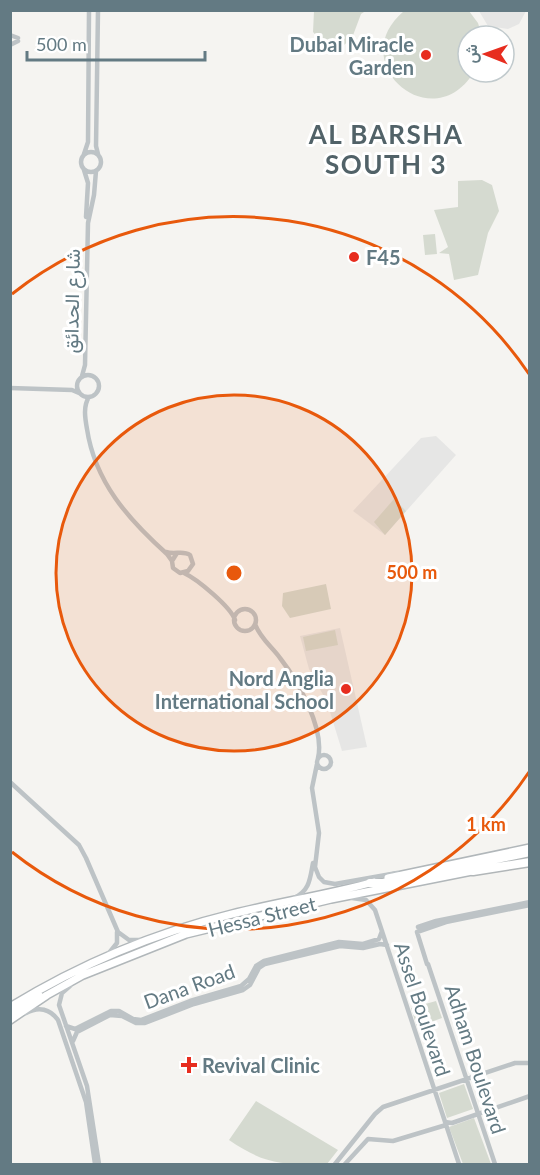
<svg xmlns="http://www.w3.org/2000/svg" width="540" height="1175" font-family="Lato,Vazirmatn,sans-serif">
<style>
.built{fill:#e6e6e5}
.green{fill:#d5dad0}
.lines{fill:none;stroke-linecap:round;stroke-linejoin:round}
.major-casing{stroke:#b1b7ba;stroke-width:10}
.highway-casing{stroke:#b1b6b8;stroke-width:11}
.minor{stroke:#bdc3c6;stroke-width:4.5}
.major{stroke:#fff;stroke-width:7}
.highway{stroke:#fff;stroke-width:8}
.ring{fill:none;stroke:#e8590c;stroke-width:3}
.poi-dot{fill:#e72d1f;stroke:#fff;stroke-width:2}
.labels{text-anchor:middle;dominant-baseline:central;stroke-width:6;stroke-linejoin:round;paint-order:stroke}
.poi-label{font-size:20px;font-weight:bold;fill:#637a83;stroke:#fff;text-anchor:end}
.street-label{font-size:20px;fill:#637a83;stroke:#fff}
.district-label{font-size:26px;font-weight:bold;letter-spacing:1.5px;fill:#516268;stroke:#fff}
.centre{fill:#e8590c;stroke:#fff;stroke-width:3}
.ring-label{font-size:18px;text-anchor:middle;font-weight:bold;fill:#e8590c;stroke:#fff;stroke-width:6;stroke-linejoin:round;paint-order:stroke}
</style>
<rect width="100%" height="100%" fill="#f5f4f1"/>
<path class="built" d="M479 11 525 10 526 11 519 24 508 29 488 26Z
M436 436 456 455 385 535 353 511 421 438Z
M340 628 367 747 342 751 327 702 309 669 300 636Z"/>
<path class="green" d="M314 11 364 10V12L361 14 352 38 344 45 324 44 313 32Z
M404 11H469L478 23 482 36H468V72H474C432 140 343 62 404 11Z
M482 180 492 185 499 211 488 233 478 275 454 280 449 254 439 253 448 247 434 210 458 207V181Z
M435 234 437 254 425 255 423 235Z
M394 499 406 511 385 535 374 522Z
M326 584 331 609 290 618 282 606 283 593Z
M335 630 338 645 306 651 303 637Z
M436 1001 442 1018 417 1027 411 1008Z
M464 1084 473 1109 447 1118 439 1093Z
M256 1101 338 1150 327 1164C283 1164 267 1166 229 1140Z
M474 1118 491 1164H463L449 1127Z"/>
<g class="lines">
<defs>
<path id="major" d="M388 878 530 848
M10 1007C79 965 154 933 232 914 279 902 327 895 374 882
M10 1013 39 995
M10 1020 47 995 83 975 186 934 331 899 477 870"/>
<path id="highway" d="M473 871 530 862
M370 883H383L530 852"/>
</defs>
<use href="#major" class="major-casing"/>
<use href="#highway" class="highway-casing"/>
<path class="minor" d="M10 35 18 38
M10 45 18 41
M81 162a10 10 0 1 1 20 0a10 10 0 1 1-20 0Z
M84 154 88 142 89 10
M98 154 96 146 98 10
M84 170 88 183 86 217
M77 386a11 11 0 1 1 22 0a11 11 0 1 1-22 0Z
M82 376 85 365 88 223 94 195 96 171
M10 388 72 390 79 393
M89 397C83 406 85 418 87 429 95 482 128 519 167 554L172 561
M166 552C175 555 183 550 190 555L193 564 188 571 180 573 173 568 172 561 177 553
M184 573C197 579 231 607 235 620
M234 620a11 11 0 1 1 22 0a11 11 0 1 1-22 0Z
M255 624C260 638 272 647 280 658 298 681 325 729 318 758
M317 762a7 7 0 1 1 14 0a7 7 0 1 1-14 0Z
M317 764 312 788 319 833 315 867 319 877 324 882 335 884 397 873
M10 782 79 845 86 858 118 932 129 940H140
M294 898C310 891 310 878 313 863
M352 898 366 900 375 910 459 1164
M418 927 436 921 530 902
M417 932 446 922 530 905
M417 932 427 964
M109 953 117 943V932
M428 964 495 1164
M70 986 62 993 59 1005 87 1086 99 1164
M26 1013C39 1006 50 1009 58 1020L86 1102 95 1164
M66 1026 75 1029 111 1011H119L133 1019 141 1020 190 1001 241 986 249 979 256 966 264 961 339 942 363 944 379 939 382 931
M73 1041 77 1032 110 1015 122 1016 136 1023H145L194 1004 243 990 250 985 259 968 265 964 340 946 363 948 380 944 387 945
M445 1122 452 1123 530 1096
M335 1164 375 1114 383 1107 515 1063H530
M345 1164 368 1139 393 1141 446 1125"/>
<use href="#major" class="major"/>
<use href="#highway" class="highway"/>
</g>
<circle cx="234" cy="573" r="178" fill="#e8590c" fill-opacity=".12"/>
<g class="ring">
<circle cx="234" cy="573" r="178"/>
<path d="M529 772A356 356 0 0 1 12 852M12 294A356 356 0 0 1 529 374"/>
</g>
<g class="poi-dot">
<circle cx="426" cy="55" r="6"/>
<circle cx="354" cy="257" r="6"/>
<circle cx="346" cy="689" r="6"/>
<path d="M186 1056h6v6h6v6h-6v6h-6v-6h-6v-6h6z"/>
</g>
<g class="labels">
<g class="poi-label">
<text x="414" y="44">Dubai Miracle<tspan x="414" dy="23">Garden</tspan></text>
<text x="366" y="257" text-anchor="start">F45</text>
<text x="334" y="678">Nord Anglia<tspan x="334" dy="23">International School</tspan></text>
<text x="202" y="1065" text-anchor="start">Revival Clinic</text>
</g>
<g class="street-label">
<text transform="translate(71 301) rotate(-89)">شارع الحدائق</text>
<text transform="translate(262 916) rotate(-14)">Hessa Street</text>
<text transform="translate(189 986) rotate(-20)">Dana Road</text>
<text transform="translate(423 1009) rotate(72)">Assel Boulevard</text>
<text transform="translate(476 1059) rotate(72)">Adham Boulevard</text>
</g>
<g class="district-label">
<text x="386" y="134">AL BARSHA<tspan x="386" dy="30">SOUTH 3</tspan></text>
</g>
</g>
<circle cx="234" cy="573" r="9" class="centre"/>
<g class="ring-label">
<text x="412" y="579">500 m</text>
<text x="486" y="831">1 km</text>
</g>
<rect width="540" height="1175" fill="none" stroke="#637a83" stroke-width="24"/>
<g transform="translate(486 54) rotate(271)"><circle r="28" fill="#ffffff" stroke="#c1cacd" stroke-width="1.5"/>
<path d="M0-4.5L10 22L0 15L-10 22Z" fill="#e72d1f"/>
<text y="-9" font-size="16" font-weight="bold" text-anchor="middle" fill="#637a83">ش</text>
</g>
<path d="M27 51v9h178v-9" fill="none" stroke="#637a83" stroke-width="3"/>
<text x="36" y="51" font-size="18" fill="#637a83" stroke="#ffffff" stroke-width="4.5" paint-order="stroke">500 m</text>
</svg>
